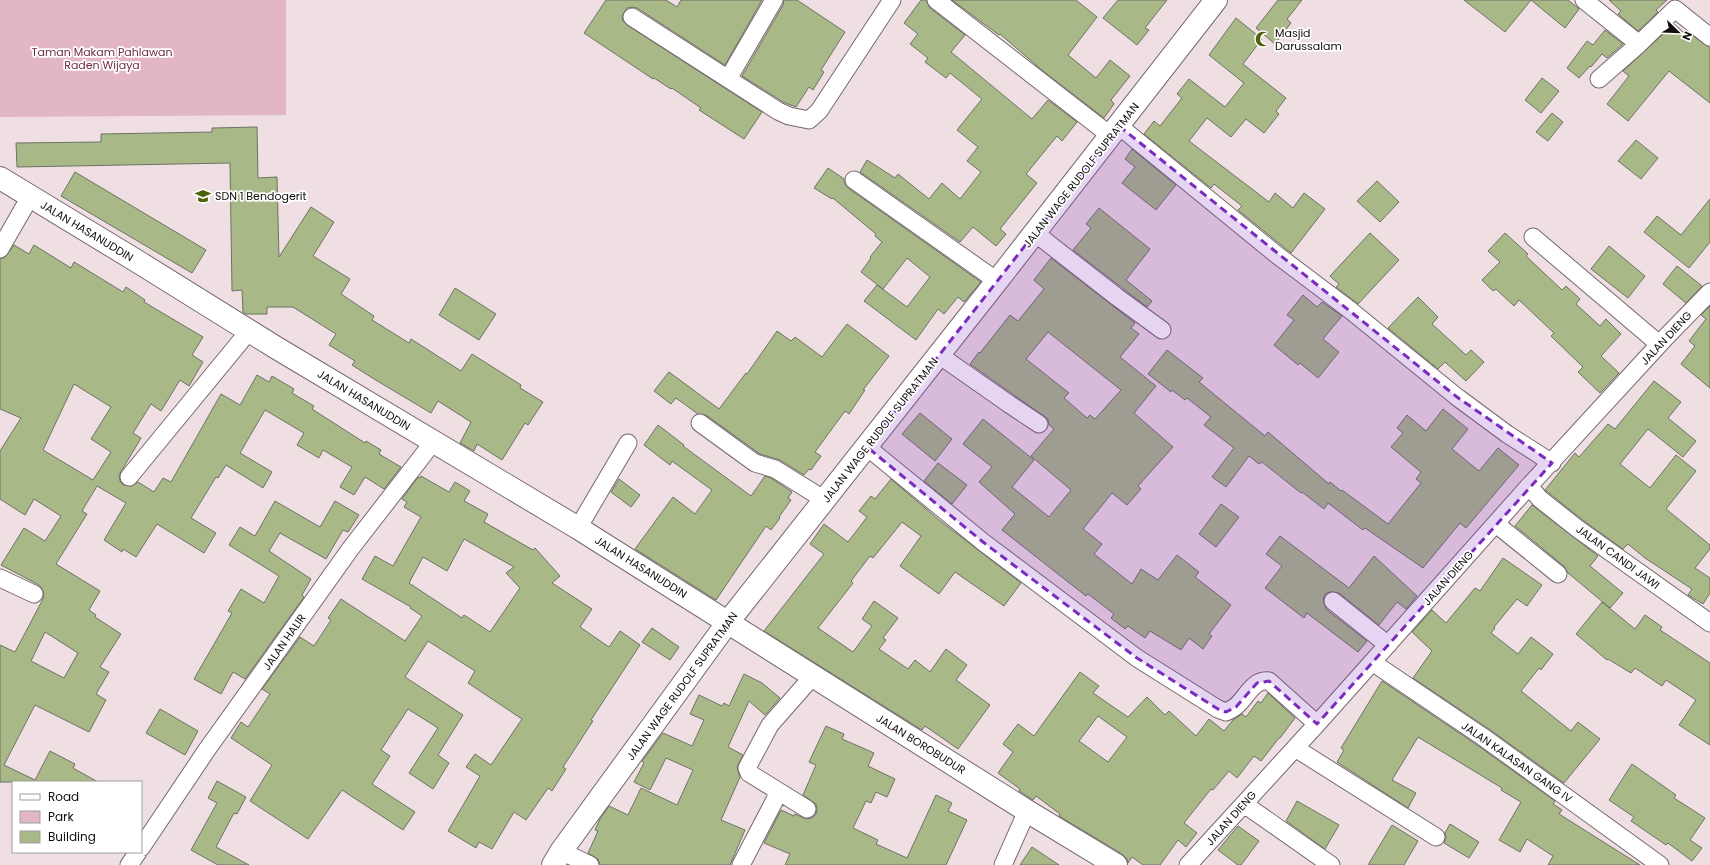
<svg xmlns="http://www.w3.org/2000/svg" width="1710" height="865" font-family="Poppins,sans-serif">
<style>
.green{fill:#e3b6c3}
.building{fill:#a8b887;stroke:#6e7266;fill-rule:evenodd}
.lines{fill:none;stroke-linecap:round;stroke-linejoin:round}
.street-casing{stroke:#76686c;stroke-width:19}
.secondary-casing{stroke:#76686c;stroke-width:24}
.street{stroke:#fff;stroke-width:17}
.secondary{stroke:#fff;stroke-width:22}
.marked{fill:#7b2cbf;fill-opacity:0.2;stroke:#7b2cbf;stroke-width:3;stroke-dasharray:8 5;stroke-linejoin:round}
.labels{text-anchor:middle;dominant-baseline:central;stroke-width:3.5;stroke-linejoin:round;paint-order:stroke}
.poi-label{font-size:11px;fill:#120d0e;stroke:#fff;text-anchor:start}
.park-label{font-size:11px;fill:#6f2b44;stroke:#fff}
.street-label{font-size:11px;fill:#120d0e;stroke:#fff}
</style>
<rect width="100%" height="100%" fill="#efdfe3"/>
<path class="green" d="M0 0H286V115L0 117Z"/>
<path class="building" d="M606 0H666L677 7 681 0H762L725 65 637 8 632 7 627 8 622 16 623 21 627 25 762 112 744 139 699 110 701 108 672 88 671 89 654 78 653 79 584 33Z
M784 0H797L845 32 821 70 824 72 813 90 809 87 796 107 783 102 742 76 783 5Z
M921 0H926L930 8 965 35 951 52 1032 119 1048 100 1077 122 1062 141 1057 136 1026 174 1037 183 1000 229 1006 234 996 246 973 227 960 242 860 172 867 160 895 178 898 174 929 199 942 183 960 199 981 172 967 161 978 147 957 130 982 99 950 73 946 78 925 62 928 58 910 44 918 34 904 23Z
M952 0H1076L1097 17 1068 55 1096 78 1110 60 1130 76 1111 100 1114 104 1104 118 1043 71 1000 34 999 35Z
M1118 0H1167L1145 28 1149 30 1137 45 1103 18Z
M1278 0H1302L1287 19 1291 23 1275 44 1256 28Z
M1464 0H1568L1579 9 1565 28 1531 0 1505 32Z
M1609 0H1667L1656 10 1658 12 1638 31 1618 14 1621 11Z
M1236 18 1262 39 1243 64 1286 98 1276 111 1279 114 1264 133 1246 119 1231 137 1207 118 1189 141 1269 202 1275 193 1293 208 1304 193 1325 209 1291 253 1238 210 1242 206 1214 184 1211 188 1144 134 1154 121 1160 126 1182 98 1177 94 1189 79 1225 107 1244 83 1209 55Z
M1674 24 1690 38 1692 35 1710 48V103L1669 71 1628 121 1607 104 1629 76 1623 71Z
M1605 30 1623 44 1607 58 1602 54 1591 67 1590 66 1579 78 1567 68 1587 41 1593 45Z
M1542 78 1559 91 1541 113 1525 100Z
M1552 113 1563 122 1548 141 1536 132Z
M257 127 258 178 277 177 279 257 311 207 334 222 313 256 350 279 341 294 374 316 372 320 409 343 411 339 461 371 472 354 521 385 520 388 543 402 528 425 525 423 502 460 477 444 474 451 460 443 471 422 438 401 431 413 374 379 352 365 355 361 329 345 336 334 293 307H267V314H246L243 312 242 290 232 291 230 163 17 167 16 143 101 142V134L212 132V128Z
M1636 140 1658 158 1641 179 1618 161Z
M1132 149 1176 185 1156 210 1122 183 1135 167 1125 159Z
M828 168 844 179 845 184 848 188 981 282 964 302 958 297 944 314 938 309 916 340 864 301 877 285 907 307 930 277 907 258 883 289 861 272 871 258 870 257 882 242 875 236 876 234 833 198 832 199 814 188Z
M75 172 206 250 192 273 61 196Z
M1377 181 1399 202 1380 222 1357 201Z
M1710 199V242L1689 268 1644 232 1657 216 1681 235Z
M1099 208 1150 249 1126 280 1152 301 1147 307 1073 250 1091 228 1086 224Z
M1370 233 1399 260 1358 304 1336 287 1339 284 1330 276Z
M1505 233 1528 254 1526 256 1562 290 1566 286 1580 299 1576 304 1600 326 1606 319 1621 334 1601 356 1619 373 1600 393 1578 372 1583 367 1551 336 1554 333 1519 300 1514 306 1496 289 1493 291 1482 280 1500 262 1488 251Z
M14 245 29 254 34 245 71 268 74 262 123 292 126 287 145 300 144 302 203 337 192 355 203 362 189 386 180 380 161 411 151 404 133 433 141 438 119 475 120 481 123 485 132 486 138 482 154 492 163 478 171 482 221 394 240 405 257 375 269 382 272 376 294 389 292 393 314 406 312 409 365 443 366 441 381 450 379 454 401 467 384 489 365 477 354 495 340 487 352 467 323 450 319 458 297 445 304 433 265 410 240 453 272 472 263 488 226 465 218 478 216 477 191 518 216 533 204 553 157 524 136 557 123 549 122 552 104 540 126 503 97 486 82 511 87 514 56 564 100 591 89 610 96 615 95 617 121 634 100 667 109 672 96 694 106 700 89 732 35 705 4 765 35 780 50 751 75 764 73 768 98 782H0V645L15 652 43 599 44 594 42 589 39 585 1 565 24 528 45 541 61 516 34 499 25 515 0 499V451L21 418 0 409V259L5 257ZM74 384 111 407 91 439 111 452 93 480 43 450ZM45 632 78 653 64 678 31 661Z
M1609 246 1645 276 1628 298 1591 269Z
M1051 258 1135 323 1131 328 1139 334 1120 357 1156 386 1134 413 1173 447 1138 486 1141 489 1127 505 1112 493 1083 529 1102 544 1094 554 1132 584 1141 569 1158 580 1177 555 1199 572 1195 577 1231 605 1209 634 1212 636 1203 649 1189 638 1181 650 1150 631 1145 638 1128 626 1125 629 1111 618 1114 614 1088 594 1086 596 1002 530 1015 514 979 482 992 467 963 444 983 419 1034 460 1012 487 1049 517 1071 490 1031 456 1054 429 1049 425 1048 419 970 364 979 352 980 353 1010 315 1018 321 1044 289 1034 280ZM1048 332 1121 390 1095 419 1090 415 1087 418 1064 398 1069 393 1026 359Z
M1677 266 1702 286 1686 303 1663 284Z
M455 288 496 314 479 340 439 315Z
M1303 295 1317 307 1322 302 1342 316 1323 339 1339 352 1318 378 1300 363 1298 365 1274 345 1294 320 1287 315Z
M1418 297 1438 317 1432 324 1466 355 1471 350 1484 362 1466 381 1445 362 1438 369 1388 328Z
M1710 306V388L1681 364 1695 346 1689 341 1706 319 1701 315Z
M847 324 889 356 863 390H865L849 414 845 411 815 452 821 456 811 470 809 469 804 475 780 460 760 454 706 415 698 414 676 398 671 404 654 391 669 372 719 409 746 373 747 374 777 331 791 341 795 337 822 357Z
M1167 350 1203 378 1199 382 1265 436 1268 432 1329 484 1330 482 1341 491 1342 490 1388 524 1421 483 1416 479 1421 472 1391 447 1403 433 1397 428 1407 415 1426 431 1443 409 1468 429 1452 449 1479 471 1498 448 1519 465 1466 528 1460 523 1423 568 1365 528 1363 530 1328 503 1324 509 1302 492 1301 493 1262 462 1259 464 1249 456 1226 487 1212 477 1234 448 1204 425 1211 417 1187 398 1185 400 1172 390 1171 392 1148 374Z
M1654 381 1681 402 1668 418 1696 441 1683 457 1648 429 1620 464 1650 488 1676 455 1696 471 1666 509 1710 545V549L1695 568 1710 578V593L1703 604 1688 595 1692 589 1645 558 1628 544 1623 549 1584 521 1545 490 1575 453 1579 457 1608 424 1615 429Z
M920 413 952 439 935 461 902 434Z
M658 425 684 445 683 446 751 496 765 476 771 478 792 492 788 498 791 500 779 517 780 518 771 530 766 526 716 600 635 549 673 497 695 514 712 490 672 461 670 465 644 445Z
M938 463 967 485 952 504 924 481Z
M421 476 449 492 455 482 470 491 464 501 488 514 484 522 533 550 535 548 560 576 552 583 592 609 580 627 609 647 620 631 640 645 591 720 593 721 563 767 566 769 552 791 548 788 526 820 514 812 492 849 479 842 476 848 448 831 480 776 466 767 475 754 491 765 522 719 468 683 475 671 428 641 405 677 463 715 438 755 449 763 433 789 409 773 438 728 408 709 381 750 390 756 372 784 415 812 403 830 342 790 308 839 250 801 272 765 231 738 241 722 248 727 270 694 262 689 300 637 314 646 331 620 328 618 341 599 405 641 422 616 410 608 411 607 362 579 375 556 393 566 421 517 404 507 407 502 402 499 418 477 420 478ZM464 539 514 567 506 573 520 588 490 632 464 615 462 618 409 583 423 557 447 571Z
M619 479 640 495 631 507 611 492Z
M891 479 939 520 1021 583 1004 606 955 572 939 594 900 566 921 536 902 522 873 558 870 556 851 581 853 583 818 628 853 652 872 626 862 619 874 601 898 618 883 638 886 640 879 649 908 669 915 660 930 672 946 649 967 665 956 680 990 705 958 749 925 726 922 730 764 631 824 554 810 544 824 524 848 542 867 517 859 511 871 496 875 499Z
M275 501 320 527 335 501 359 515 348 532 343 530 326 559 280 533 269 551 311 579 302 595 304 597 245 679 233 672 221 694 194 679 232 613 228 611 241 589 264 603 279 576 229 545 240 527 255 536Z
M1221 504 1239 517 1216 547 1199 534Z
M1532 505 1598 556 1590 566 1623 593 1610 608 1568 573 1564 566 1515 526Z
M1280 536 1349 588 1374 556 1417 596 1406 609 1397 602 1379 625 1339 593 1330 592 1325 594 1323 600 1326 609 1367 641 1358 652 1307 613 1304 618 1265 588 1282 566 1266 554Z
M1503 558 1542 585 1527 606 1517 599 1494 627 1495 628 1491 633 1518 654 1531 637 1553 654 1541 670 1539 668 1521 691 1571 731 1578 722 1600 739 1564 783 1489 729 1413 678 1432 651 1412 632 1432 610 1446 623 1475 588 1480 591Z
M1602 602 1635 629 1645 615 1662 627 1660 630 1710 663V745L1679 725 1696 700 1666 680 1662 686 1635 668 1631 673 1608 659 1607 660 1576 634Z
M652 628 679 647 670 660 642 642Z
M1080 672 1099 686 1093 693 1128 717 1147 697 1165 715 1169 711 1196 736 1209 719 1224 731 1233 720 1242 714 1246 717 1258 701 1261 703 1268 693 1295 718 1280 738H1279L1261 761 1254 756 1237 778 1229 771 1213 790 1211 789 1184 823 1197 833 1186 847 1178 840 1160 865H1143L1132 857 1128 863 1127 859 1122 854 1059 816 1060 814 1036 796 1033 800 1019 791 1020 789 998 773 1013 752 1003 744 1018 724 1034 736ZM1098 716 1127 737 1108 762 1079 741Z
M744 674 762 683 780 698 765 715 749 701 728 747 743 755 737 767 740 777 721 820 745 830 730 865H600L598 859 588 853 598 831 595 830 600 819 609 806 628 815 641 788 677 805 693 770 666 758 650 790 634 782 644 763 642 761 663 733 692 746 704 720 690 714 699 695 722 706 724 703 729 706Z
M1382 681 1477 745 1555 801 1553 804 1562 810 1559 814 1640 865H1548L1553 856 1527 839 1520 852 1499 840 1521 802 1501 790 1502 788 1418 737 1392 780 1416 793 1408 808 1337 762 1344 750 1341 748Z
M160 709 198 731 185 755 146 733Z
M826 726 844 734 842 739 874 753 868 766 895 779 887 797 876 792 871 803 866 801 853 828 878 840 876 844 907 858 936 795 952 803 948 811 967 820 946 865H785L790 854 764 843 781 810 794 816 795 814 806 819 812 818 816 814 817 809 816 804 803 795 816 765 809 762Z
M1632 764 1676 795 1674 798 1705 818 1690 840 1702 848 1692 861 1668 843 1666 845 1631 821 1634 817 1609 800Z
M217 781 246 797 237 814 234 813 216 847 249 865H218L191 850 217 803 208 798Z
M1297 801 1339 825 1325 849 1286 821Z
M1450 824 1479 842 1469 858 1444 843 1446 838 1445 833Z
M1392 825 1418 841 1404 865H1368Z
M1238 826 1259 841 1241 865H1238L1218 850Z
M1032 847 1059 865H1020Z"/>
<g class="lines">
<defs>
<path id="street" d="M936 0 1111 136
M1584 0 1639 44 1675 9 1710 37
M632 17 778 111 789 116 809 120 819 111 892 0
M728 79 774 0
M1599 79 1639 44
M1119 126 1277 255 1350 310 1457 397 1507 434 1552 463
M854 180 997 281
M1035 233 1117 297 1162 330
M1533 237 1659 344
M0 249 30 197
M939 355 1009 404 1039 424
M700 423 755 463 775 469 825 500
M867 447 983 542 1137 658 1218 709 1226 712C1229 711 1232 709 1235 707 1246 699 1252 679 1269 681L1317 724
M129 477 249 331
M1529 486 1540 499 1578 529 1710 623
M1496 524 1558 574
M578 528 628 443
M0 578 34 594
M1333 601 1388 645
M1372 662 1483 737 1660 865
M1295 748 1436 837
M1244 804 1331 865
M807 809 749 773 747 768 770 725 813 676
M141 848 206 751 351 548 434 441
M561 851 590 865
M129 865 138 852
M741 865 779 792
M1003 865 1027 811
M1188 865 1317 724 1529 486 1666 337 1710 292"/>
<path id="secondary" d="M0 178 140 263 275 347 578 528 1027 811 1116 865
M553 865 562 850 728 622 997 281 1216 0"/>
</defs>
<use href="#street" class="street-casing"/>
<use href="#secondary" class="secondary-casing"/>
<use href="#street" class="street"/>
<use href="#secondary" class="secondary"/>
</g>
<path class="marked" d="M1119 126 1457 397 1552 463 1317 724 1269 681 1257 683 1236 707 1226 712 1218 709 1137 658 983 542 867 447Z"/>
<defs>
<symbol id="mosque-bare" viewBox="-9 -9 18 18"><path d="M3.5-4.9A6 6 0 1 0 3.5 4.9A5 5 0 1 1 3.5-4.9Z" fill="#4e620b" stroke="#fff" stroke-width="2.5" paint-order="stroke"/></symbol>
<symbol id="school-bare" viewBox="-9 -9 18 18"><path d="M0-5L7-2L0 1L-7-2ZM-4 1L0 2.5L4 1V4Q0 6-4 4Z" fill="#4e620b" stroke="#fff" stroke-width="2.5" paint-order="stroke"/></symbol>
</defs>
<g fill-rule="evenodd">
<use href="#mosque-bare" x="1252" y="28" width="22" height="22"/>
<use href="#school-bare" x="192" y="185" width="22" height="22"/>
</g>
<g class="labels">
<g class="poi-label">
<text x="1275" y="33">Masjid<tspan x="1275" dy="13">Darussalam</tspan></text>
<text x="215" y="196">SDN 1 Bendogerit</text>
</g>
<g class="park-label">
<text x="102" y="52">Taman Makam Pahlawan<tspan x="102" dy="13">Raden Wijaya</tspan></text>
</g>
<g class="street-label">
<text transform="translate(1081 175) rotate(-52)">JALAN WAGE RUDOLF SUPRATMAN</text>
<text transform="translate(87 231) rotate(31)">JALAN HASANUDDIN</text>
<text transform="translate(1666 338) rotate(-47)">JALAN DIENG</text>
<text transform="translate(364 400) rotate(31)">JALAN HASANUDDIN</text>
<text transform="translate(880 430) rotate(-52)">JALAN WAGE RUDOLF SUPRATMAN</text>
<text transform="translate(1618 557) rotate(36)">JALAN CANDI JAWI</text>
<text transform="translate(641 567) rotate(32)">JALAN HASANUDDIN</text>
<text transform="translate(1448 578) rotate(-48)">JALAN DIENG</text>
<text transform="translate(284 642) rotate(-55)">JALAN HALIR</text>
<text transform="translate(682 686) rotate(-54)">JALAN WAGE RUDOLF SUPRATMAN</text>
<text transform="translate(921 744) rotate(32)">JALAN BOROBUDUR</text>
<text transform="translate(1517 762) rotate(35)">JALAN KALASAN GANG IV</text>
<text transform="translate(1231 818) rotate(-48)">JALAN DIENG</text>
</g>
</g>
<rect x="12" y="781" width="130" height="72" fill="#ffffff" stroke="#a09e9f"/>
<rect x="20" y="794" width="20" height="6" fill="#ffffff" stroke="#a09e9f"/>
<text x="48" y="801" font-size="12" fill="#120d0e">Road</text>
<rect x="20" y="811" width="20" height="12" fill="#e3b6c3" stroke="#a09e9f"/>
<text x="48" y="821" font-size="12" fill="#120d0e">Park</text>
<rect x="20" y="831" width="20" height="12" fill="#a8b887" stroke="#a09e9f"/>
<text x="48" y="841" font-size="12" fill="#120d0e">Building</text>
<g transform="translate(1678 32) rotate(113)" stroke="#ffffff" stroke-width="3" paint-order="stroke">
<path d="M0-3L7 15L0 10L-7 15Z" fill="#120d0e"/>
<text y="-6" font-size="11" font-weight="bold" text-anchor="middle" fill="#120d0e">N</text>
</g>
</svg>
